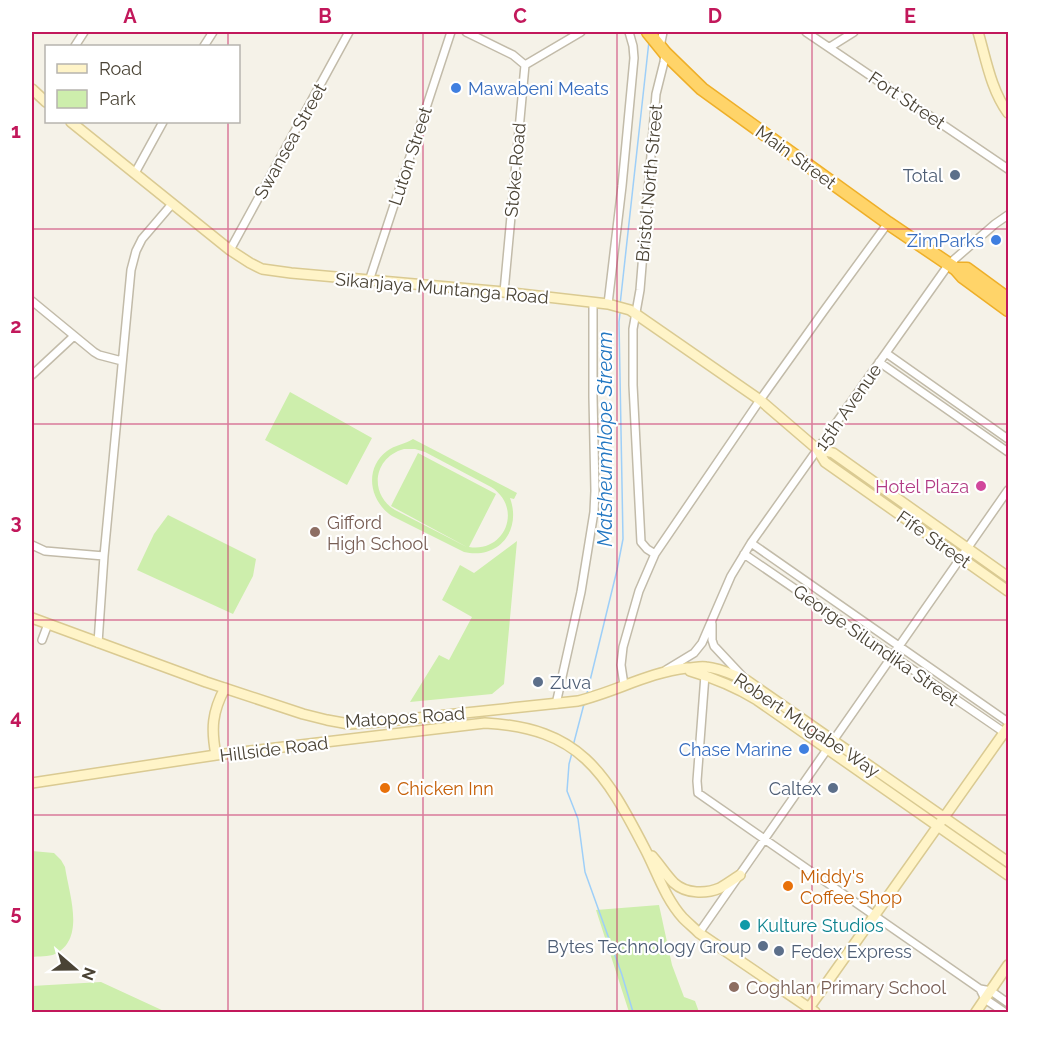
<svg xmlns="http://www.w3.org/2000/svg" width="1040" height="1044" font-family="Raleway,sans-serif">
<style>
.green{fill:#cdeeac;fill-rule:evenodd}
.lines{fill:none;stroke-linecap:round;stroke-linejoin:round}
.stream{stroke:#9ecff8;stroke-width:1.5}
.street-casing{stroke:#c2bba9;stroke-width:10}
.secondary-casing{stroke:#daca92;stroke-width:12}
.highway-casing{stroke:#eeaf29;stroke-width:15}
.street{stroke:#fff;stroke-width:7}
.secondary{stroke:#fff4c8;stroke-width:9}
.highway{stroke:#ffd469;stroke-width:12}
.grid{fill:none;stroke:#c2185b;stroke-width:1.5;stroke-opacity:0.55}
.shop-dot{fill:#3f7fe0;stroke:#fff;stroke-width:2}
.service-dot{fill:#5c6f8a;stroke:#fff;stroke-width:2}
.hotel-dot{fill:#d1479c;stroke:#fff;stroke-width:2}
.education-dot{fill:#8d6e63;stroke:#fff;stroke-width:2}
.food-dot{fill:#e8710a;stroke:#fff;stroke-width:2}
.culture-dot{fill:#0f9aa8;stroke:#fff;stroke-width:2}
.labels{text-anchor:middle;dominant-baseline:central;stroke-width:4.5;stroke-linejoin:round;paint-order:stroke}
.shop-label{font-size:18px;fill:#366cbe;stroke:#fff;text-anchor:end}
.street-label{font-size:18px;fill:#4a4335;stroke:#fff}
.service-label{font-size:18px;fill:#4e5e75;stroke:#fff;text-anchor:end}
.hotel-label{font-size:18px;fill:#b23c85;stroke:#fff;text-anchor:end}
.education-label{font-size:18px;fill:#785e54;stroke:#fff;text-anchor:start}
.food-label{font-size:18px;fill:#c56008;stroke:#fff;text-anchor:start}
.culture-label{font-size:18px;fill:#0d838f;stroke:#fff;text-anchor:start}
.water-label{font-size:20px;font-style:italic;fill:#2277c2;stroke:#fff}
.neatline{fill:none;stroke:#c2185b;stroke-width:2}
.grid-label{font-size:20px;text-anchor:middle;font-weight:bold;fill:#c2185b}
</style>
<rect width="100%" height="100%" fill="#f5f2e8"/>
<path class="green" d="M290 392 372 438 347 485 265 440Z
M413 439 517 493 514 499 510 498C522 531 498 560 464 552L392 516C369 501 364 468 387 451 395 445 405 444 413 439ZM404 449H415L425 452 491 487C523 507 506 553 469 547L496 494 418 453 391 506 467 547 461 544 395 510C368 493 374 457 404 449Z
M168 515 256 559 253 576 233 614 137 570 154 534Z
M517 541 504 684 492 694 410 702 439 655 449 660 472 617 442 600 460 565 474 573Z
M32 851 54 853 61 860 65 867C69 894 86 939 55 954 49 957 38 956 32 957Z
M659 905 672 965 684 997 695 1001 699 1012H629L596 910Z
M101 982 166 1012H32V986Z"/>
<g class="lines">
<path class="stream" d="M620 305 649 41
M587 693 617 570 623 539 619 322 620 313
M573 746 584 704
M572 753 569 764 567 791 578 819 585 872 622 975 633 1012"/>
<defs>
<path id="street" d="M466 32 513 55 525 65 504 292
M806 32 1008 169
M75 46 84 32
M204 46 213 32
M660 47 663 32
M830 47 854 32
M525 65 581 32
M135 173 163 122
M230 250 349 32
M369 281 451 32
M32 301 94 352 99 355 122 361
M608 304 622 186 634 58 633 46 629 32
M886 353 1008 439
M879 362 1008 452
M32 375 74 336
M751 543 1008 722
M32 545 45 551 104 556
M655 554 647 549 641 542 633 385V329L640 290 656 94 664 62 665 53
M744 554 1008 735
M712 624V640L714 646 744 678
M42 640 48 624
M98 643 104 556 131 270 136 251 142 239 172 204
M666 670 694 653 702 643 731 576 751 543 949 264 995 224 1008 215
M705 675 697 781 698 793 980 989 991 991 1008 1003
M624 685 621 665 623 647 639 591 655 554 760 400 823 312 888 223
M556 704 581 592 594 512 595 491 593 397V303
M699 933 1008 490
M980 989 985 999 1004 1012"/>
<path id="secondary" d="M978 32C986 59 991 90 1008 113
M32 89 46 102
M71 122 230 250 250 263 262 269 291 273 504 292 608 304 630 310 760 400 817 449 825 462 1008 591
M817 449 833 453 1008 577
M32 618 206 682 303 714 327 720 349 724 379 722 578 701C615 692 649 672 687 668 693 668 700 666 706 667 720 668 733 675 746 680L1008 862
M690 671C714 678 736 687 757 700L1008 875
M216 755C211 729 212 712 225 688
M32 783 216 755 485 723C580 728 605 772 645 849 657 872 665 898 683 918 688 923 694 928 699 933L815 1012
M652 856C660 865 666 875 674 883 686 894 706 894 720 888 727 884 734 879 740 875
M809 1008 1008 727
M976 1012 1008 965"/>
<path id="highway" d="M648 32 665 53 702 89 888 223 956 269 963 277 1008 310
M956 269H967L1008 299"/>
</defs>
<use href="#street" class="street-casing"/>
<use href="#secondary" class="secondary-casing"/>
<use href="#highway" class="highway-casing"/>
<use href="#street" class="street"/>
<use href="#secondary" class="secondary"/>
<use href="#highway" class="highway"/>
</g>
<path class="grid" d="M228 32V46M423 32V1012M617 32V1012M812 32V1012M228 122V1012M32 229H1008M32 424H1008M32 620H1008M32 815H1008"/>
<g class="shop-dot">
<circle cx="456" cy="88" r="6"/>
<circle cx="996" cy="240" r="6"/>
<circle cx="804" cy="749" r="6"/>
</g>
<g class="service-dot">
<circle cx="955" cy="175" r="6"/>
<circle cx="538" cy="682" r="6"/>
<circle cx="833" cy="788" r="6"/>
<circle cx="763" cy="946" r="6"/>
<circle cx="779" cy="951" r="6"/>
</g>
<circle class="hotel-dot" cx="981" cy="486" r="6"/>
<g class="education-dot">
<circle cx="315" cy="532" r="6"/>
<circle cx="734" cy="987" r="6"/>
</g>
<g class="food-dot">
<circle cx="385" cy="788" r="6"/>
<circle cx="788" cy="886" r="6"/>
</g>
<circle class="culture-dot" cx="745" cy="925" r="6"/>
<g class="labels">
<g class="shop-label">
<text x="468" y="88" text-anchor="start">Mawabeni Meats</text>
<text x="984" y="240">ZimParks</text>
<text x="792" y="749">Chase Marine</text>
</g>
<g class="street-label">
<text transform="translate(907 100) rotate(34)">Fort Street</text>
<text transform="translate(290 141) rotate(-61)">Swansea Street</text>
<text transform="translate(410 156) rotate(-72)">Luton Street</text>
<text transform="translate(796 157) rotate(36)">Main Street</text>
<text transform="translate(515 170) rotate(-85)">Stoke Road</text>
<text transform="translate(649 183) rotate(-85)">Bristol North Street</text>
<text transform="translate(442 288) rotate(5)">Sikanjaya Muntanga Road</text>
<text transform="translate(848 407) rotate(-55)">15th Avenue</text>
<text transform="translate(934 539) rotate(35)">Fife Street</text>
<text transform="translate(876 645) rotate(35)">George Silundika Street</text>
<text transform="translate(405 717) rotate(-4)">Matopos Road</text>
<text transform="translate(807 725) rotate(34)">Robert Mugabe Way</text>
<text transform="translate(274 749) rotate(-7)">Hillside Road</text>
</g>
<g class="service-label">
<text x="943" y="175">Total</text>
<text x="550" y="682" text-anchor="start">Zuva</text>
<text x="821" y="788">Caltex</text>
<text x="751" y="946">Bytes Technology Group</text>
<text x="791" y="951" text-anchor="start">Fedex Express</text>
</g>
<g class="hotel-label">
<text x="969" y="486">Hotel Plaza</text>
</g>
<g class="education-label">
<text x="327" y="522">Gifford<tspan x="327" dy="21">High School</tspan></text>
<text x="746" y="987">Coghlan Primary School</text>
</g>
<g class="food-label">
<text x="397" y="788">Chicken Inn</text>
<text x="800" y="876">Middy's<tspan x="800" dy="21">Coffee Shop</tspan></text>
</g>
<g class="culture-label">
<text x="757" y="925">Kulture Studios</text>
</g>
<g class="water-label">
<text transform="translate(605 439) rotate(-90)">Matsheumhlope Stream</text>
</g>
</g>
<rect width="1040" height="1044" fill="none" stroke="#ffffff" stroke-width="66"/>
<rect x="45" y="45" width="195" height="78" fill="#ffffff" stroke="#b7b4ae" stroke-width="1.5"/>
<rect x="57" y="64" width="30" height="9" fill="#fff4c8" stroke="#b7b4ae" stroke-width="1.5"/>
<text x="99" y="75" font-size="18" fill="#4a4335">Road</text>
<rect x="57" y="90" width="30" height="18" fill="#cdeeac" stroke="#b7b4ae" stroke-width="1.5"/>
<text x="99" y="105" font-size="18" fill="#4a4335">Park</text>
<g transform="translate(75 969) rotate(110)" stroke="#ffffff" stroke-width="4.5" paint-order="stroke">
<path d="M0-4.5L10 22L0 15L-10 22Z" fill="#4a4335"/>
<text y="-9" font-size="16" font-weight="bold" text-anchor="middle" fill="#4a4335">N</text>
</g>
<rect x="33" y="33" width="974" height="978" class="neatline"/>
<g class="grid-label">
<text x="130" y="23">A</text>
<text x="325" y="23">B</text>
<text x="520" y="23">C</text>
<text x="715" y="23">D</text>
<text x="910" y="23">E</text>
<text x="16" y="138">1</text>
<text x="16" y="333">2</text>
<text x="16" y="529">3</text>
<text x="16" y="724">4</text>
<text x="16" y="920">5</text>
</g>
</svg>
